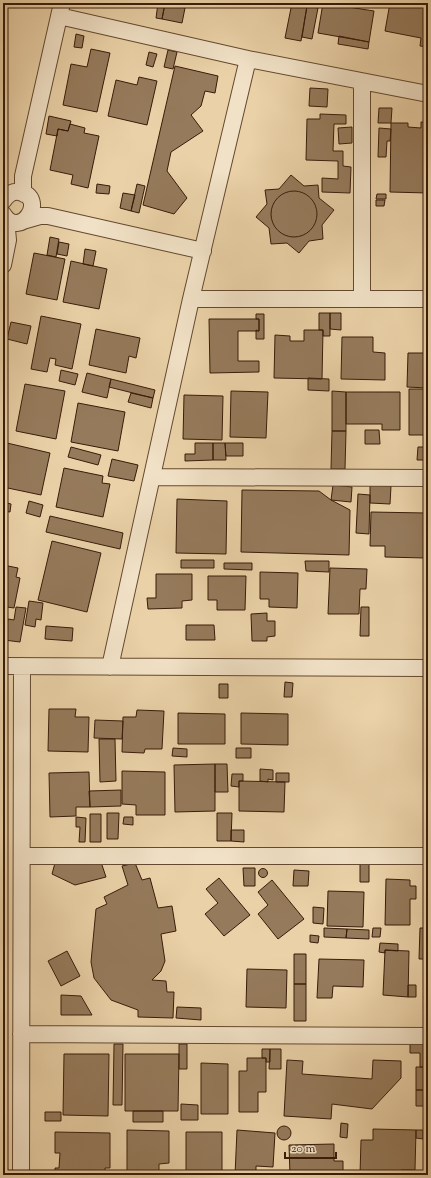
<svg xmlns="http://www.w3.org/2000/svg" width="431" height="1178" font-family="'Sorts Mill Goudy',serif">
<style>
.building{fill:#957a5b;stroke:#381c09}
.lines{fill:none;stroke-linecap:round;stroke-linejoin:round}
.street-casing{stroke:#644930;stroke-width:18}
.street{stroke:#f1e1c6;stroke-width:16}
</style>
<rect width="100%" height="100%" fill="#ead1a7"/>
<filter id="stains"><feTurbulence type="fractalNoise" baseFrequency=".005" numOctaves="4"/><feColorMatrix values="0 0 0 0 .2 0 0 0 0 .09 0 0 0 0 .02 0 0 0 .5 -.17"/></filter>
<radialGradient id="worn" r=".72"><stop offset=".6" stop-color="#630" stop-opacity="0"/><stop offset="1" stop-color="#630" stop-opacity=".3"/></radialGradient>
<path class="building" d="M89 3H104L103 6Z
M158 3H165L162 19 156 18Z
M186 3H202L201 6Z
M207 3H226V7Z
M292 3 307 6 301 41 285 38Z
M323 3 374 11 369 42 318 33Z
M329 3H347L346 6Z
M390 3H403L428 8V47L420 46 421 38 385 31Z
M165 4 185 8 182 23 162 19Z
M307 6 318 8 312 39 302 37Z
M76 34 84 36 82 48 74 47Z
M339 36 369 42 368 49 338 44Z
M91 49 110 53 97 112 63 105 71 64 87 67Z
M168 50 177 52 173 69 164 67Z
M149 52 157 54 153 67 146 65Z
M175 66 218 76 215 93 205 91 201 106 191 115 203 131 171 152 167 171 187 198 174 214 143 205Z
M139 77 157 81 147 125 108 116 116 80 137 85Z
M310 88 328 89 327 107 309 106Z
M379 108H392L391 123H378Z
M320 114 346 115V124H334L333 151H343V166L351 167 350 193 322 192V178L338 179V161L306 160 307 119H320Z
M49 116 71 121 68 131 58 129 57 136 46 134Z
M421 122H428V193L390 192 391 123H408V127L421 128Z
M70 124 85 128 84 133 99 136 88 188 71 184 73 175 50 170 58 129 68 131Z
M352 127V143L339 144 338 128Z
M379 128 391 129 390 141H387L386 157H378Z
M291 175 304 186 318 185 319 198 334 210 322 225 323 239 309 241 299 253 287 243 271 244 269 228 256 217 267 204 265 190 279 189Z
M97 184 110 186 109 194 96 193Z
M137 184 145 186 139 213 131 211Z
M271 214a23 23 0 1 1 46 0a23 23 0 1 1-46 0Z
M123 193 135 195 131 211 120 208Z
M377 194H386V199H376Z
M376 200H385L384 206H376Z
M50 237 59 239 56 257 47 255Z
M59 242 69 244 67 256 57 254Z
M85 249 96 251 93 266 83 264Z
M34 253 65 259 57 300 26 294Z
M71 261 107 269 99 309 63 302Z
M319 313H330V336H323V330H319Z
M330 313H341V330L330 329Z
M256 314H264V339H256V330L259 331V319H256Z
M41 316 81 324 72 369 55 365 56 359 50 358 47 372 31 369Z
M209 319H259V331H238V361H259V372L210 373Z
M11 322 31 326 27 344 7 339Z
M96 329 140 338 136 358 129 356 126 373 89 365Z
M304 330H323L322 379 274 378 275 335 290 336V341H304Z
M342 337H373V352L385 353V380L341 379Z
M408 353H428L427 388 407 387Z
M61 370 78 374 75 385 59 381Z
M87 373 111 379 107 398 82 392Z
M308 378 329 379V391L308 390Z
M111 379 155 390 153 398 109 387Z
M25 384 65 391 56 439 16 431Z
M409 389H428V435H409Z
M231 391 268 392 266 438 230 437Z
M332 391 346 392V431H332Z
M346 392H400V430H382V424H346Z
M131 393 153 398 151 408 128 402Z
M184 395 223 396 222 440 183 439Z
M78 403 125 412 118 451 71 442Z
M365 430H379L380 444H365Z
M332 431H346L345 469H331Z
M7 443 50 453 41 495 3 487V462Z
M195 443H213V460L185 461V454H195Z
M213 443H225L226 460H213Z
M225 443H243V456H226Z
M71 447 101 455 98 465 68 457Z
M418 447H428V460H417Z
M112 459 138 465 134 481 108 476Z
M64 468 103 476 102 483 110 484 103 517 56 507Z
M333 485 352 487 351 502 331 500Z
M370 485 391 486 390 504 370 503Z
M242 490 319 491 331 500 350 510 349 555 241 552Z
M358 494 370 495 369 534 356 533Z
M177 499 227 501 226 554 176 553Z
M29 501 43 505 40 517 26 513Z
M3 502 11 504 10 512 3 511Z
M371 512 426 513 425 558 385 557V546H370Z
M50 516 123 533 120 549 46 532Z
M52 541 101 553 87 612 38 600Z
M181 560H214V568H181Z
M305 561H329V572L306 571Z
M224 563H252V570L224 569Z
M3 565 18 568 16 577 20 578 14 608 7 607 4 624Z
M330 568 367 569 366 589H360L359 614H328Z
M260 572 298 573 297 608 269 607V599H260Z
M156 574H192V600L182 601V608L148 609 147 598H156Z
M208 576H246L245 610H217V600H208Z
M29 601 43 603 41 620 36 619 35 627 25 625Z
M16 607 26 608 20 642 4 640 8 619 14 620Z
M361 607H369V636H360Z
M267 613V621H275V636L267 637V641H252L251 614Z
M186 625H214L215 640H186Z
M46 626 73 628 72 641 45 639Z
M285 682 293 683 292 697H284Z
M219 684H228V698H219Z
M49 709H76L75 717H89L88 752 48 751Z
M137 710 164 711 162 749H145L144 753 122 752 123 717H136Z
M178 713 225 714V744H178Z
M241 713 288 714V745L241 744Z
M95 720 123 721 122 739 94 738Z
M99 739H115L116 781 100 782Z
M173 748 187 749V757L172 756Z
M236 748H251V758H236Z
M215 764H227L228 792H215Z
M215 764V811L175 812 174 765Z
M260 769 273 770V780L268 779V782L260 781Z
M122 771 165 772V815H136V805L122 804Z
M89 772 90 807H76V816L50 817 49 773Z
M276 773H289V782H276Z
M232 774H243V781H239V787L231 786Z
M239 781 285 782 284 812 239 811Z
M121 790V806L90 807 89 791Z
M107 813H119L118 839H107Z
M217 813H232L231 841H217Z
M90 814H101V842H90Z
M76 817 86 818 85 842H79L80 827H76Z
M124 817H133V825L123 824Z
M231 830H244V842L231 841Z
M101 862 106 877 75 885 52 874 55 863Z
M135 863 142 880 150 878 158 908 172 906 176 931 161 934 165 961 161 971 152 980 166 981 167 992H174L173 1018 138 1017V1010L111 1000 94 978 91 962 96 909 107 904 104 897 128 885 122 866Z
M360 864H369V882H360Z
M243 868H255V886H244Z
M258.5 873a4.5 4.5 0 1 1 9 0a4.5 4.5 0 1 1-9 0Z
M294 870 309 871 308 886H293Z
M219 878 250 915 224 936 205 914 218 903 206 889Z
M386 879 410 880V886H416V899H410V925H385Z
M272 880 304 919 278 939 258 914 268 905 258 892Z
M328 891 364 892 363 927 327 926Z
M313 907 324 908 323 924 313 923Z
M324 928 347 929 346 938 324 937Z
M373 928H381L380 937H372Z
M420 928H428V959H419Z
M347 929 369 930V939L346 938Z
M310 935 319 936 318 943 310 942Z
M380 943 398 944V951L385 950V953L379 952Z
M385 950 409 951 408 997 383 995Z
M67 951 80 976 61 986 48 961Z
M294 954H306V984H294Z
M319 959 364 960 363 987 333 986 332 998H317Z
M247 969 287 970 286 1008 246 1007Z
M294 984H306V1021H294Z
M408 985H416V997H408Z
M61 995 81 996 92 1015H61Z
M177 1007 201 1008V1020L176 1018Z
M410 1043 425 1044 428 1048V1067H420V1053H410Z
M114 1044H123L122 1105H113Z
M179 1044H187V1069H179Z
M262 1049H270V1062H266V1058H262Z
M270 1049H281V1069H269Z
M64 1054H109L108 1116 63 1115Z
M125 1054H179L178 1111H125Z
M247 1058H266V1092H258V1112H239V1071H247Z
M287 1060 303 1061 302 1074 372 1079 373 1060 401 1061V1078L372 1109 332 1104 331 1119 284 1116Z
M201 1063 228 1064V1114H201Z
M416 1067H428V1090H416Z
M416 1090H428V1106H416Z
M181 1104 198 1105V1120H181Z
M133 1111H163V1122H133Z
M45 1112H61V1121H45Z
M341 1123 348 1124 347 1138 340 1137Z
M277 1133a7 7 0 1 1 14 0a7 7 0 1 1-14 0Z
M373 1129 416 1130 415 1170H401V1175H360L361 1140H373Z
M127 1130 169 1131V1163L159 1164V1175H127Z
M237 1130 275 1133 273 1167 256 1166V1175H235Z
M416 1130H423V1139L416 1138Z
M55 1132 110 1133V1168H105V1175H55V1168H59L60 1153H55Z
M186 1132H222V1175H186Z
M334 1144V1161H343V1175H290L289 1145Z"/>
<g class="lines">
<defs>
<path id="street" d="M59 16 248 59 428 94
M362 82V299
M24 194 23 188V176L62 3
M3 201C7 195 12 191 19 192 49 197 20 242 3 214
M26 220 40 216H48L203 251
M3 265 8 240 6 219
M191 299H428
M152 477 428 478
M3 666 428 668
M110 667 191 299 248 59
M22 856H428
M21 1034 428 1036
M21 1175 22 666"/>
</defs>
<use href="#street" class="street-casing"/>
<use href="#street" class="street"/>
</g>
<rect width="431" height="1178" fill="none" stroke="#ead1a7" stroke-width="16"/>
<rect x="4" y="4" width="423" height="1170" fill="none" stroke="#381c09" stroke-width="2"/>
<rect x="8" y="8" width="415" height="1162" fill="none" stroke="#381c09"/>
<path d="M285 1152v6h51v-6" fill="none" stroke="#381c09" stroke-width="2"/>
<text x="291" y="1152" font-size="12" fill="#381c09" stroke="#f1e1c6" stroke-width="3" paint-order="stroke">20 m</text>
<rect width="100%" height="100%" filter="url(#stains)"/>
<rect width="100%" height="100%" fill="url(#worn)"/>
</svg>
